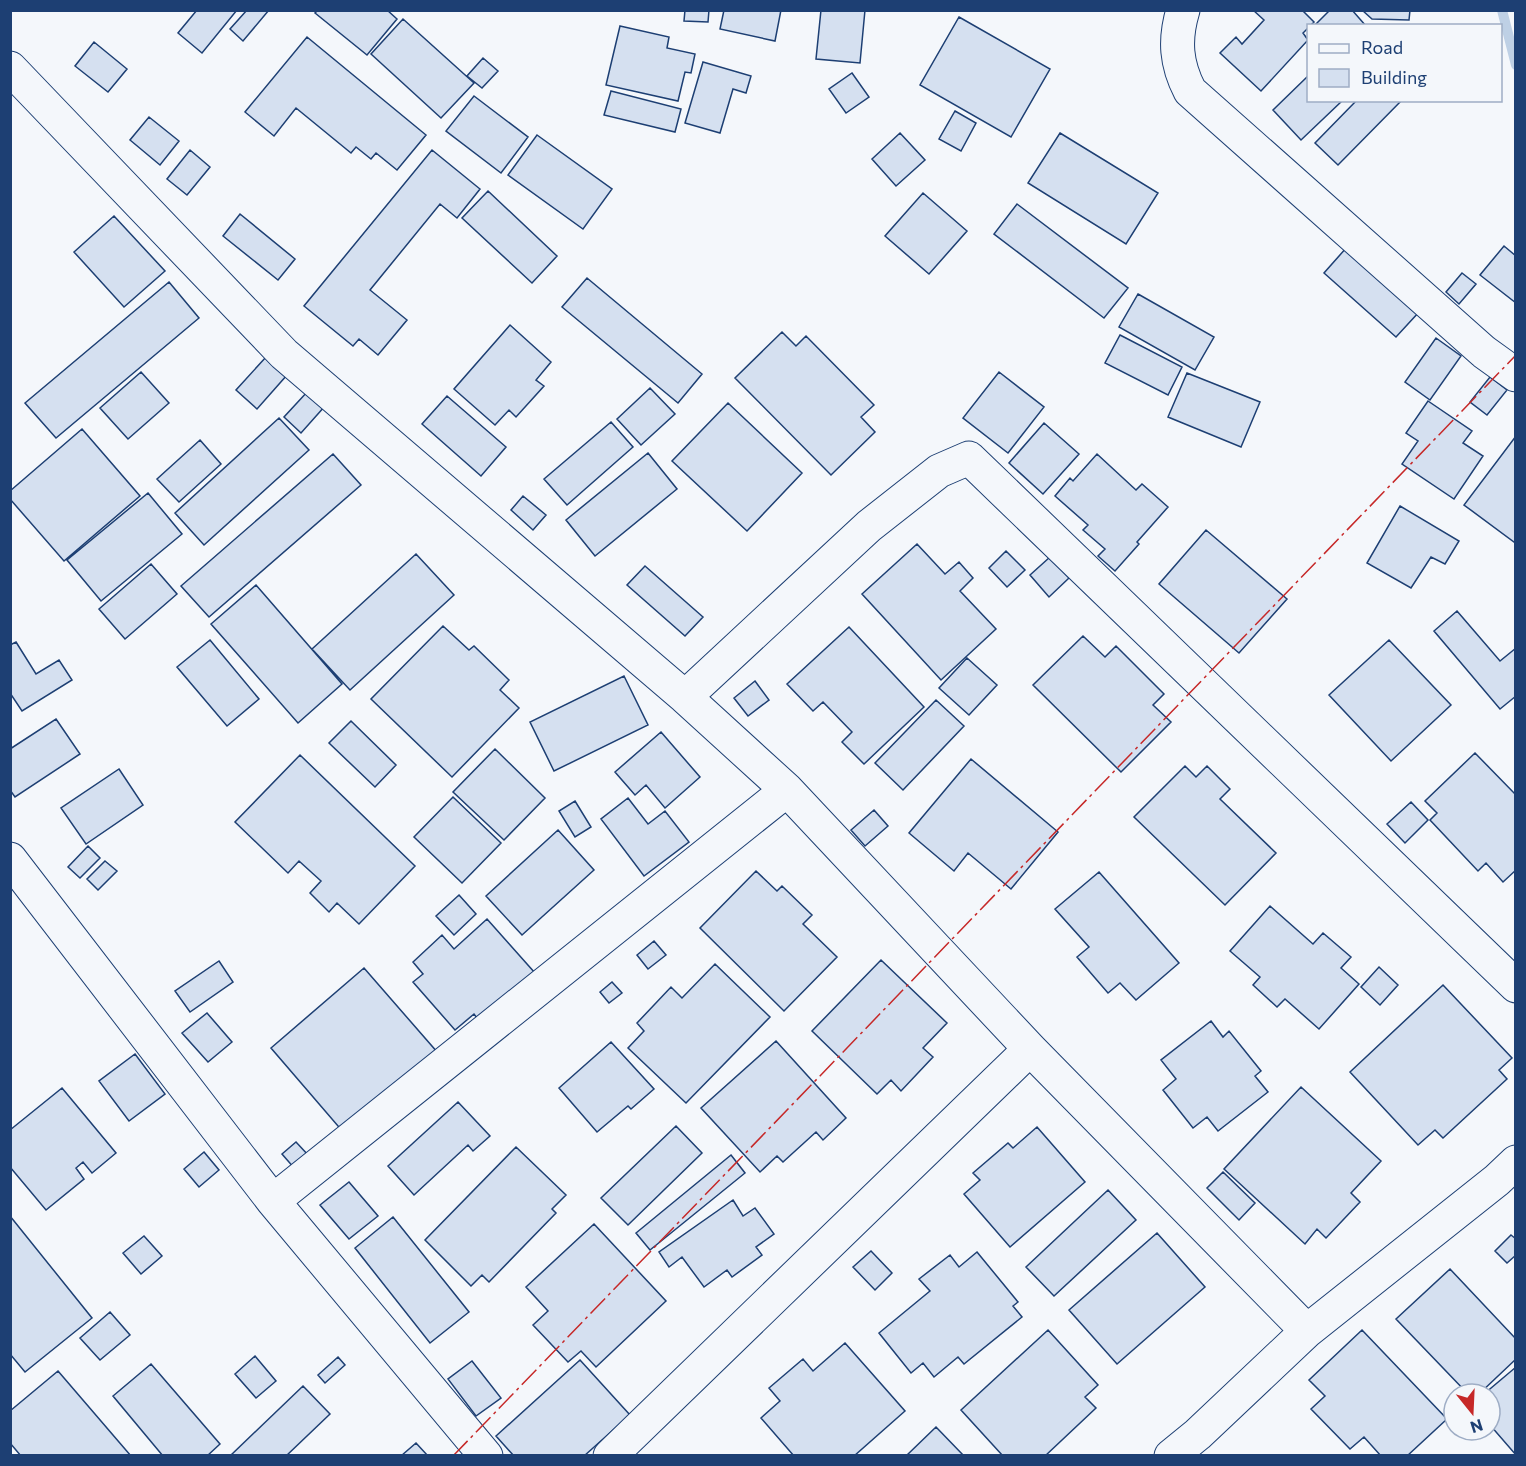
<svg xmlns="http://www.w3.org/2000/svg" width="1526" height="1466" font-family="Commissioner,sans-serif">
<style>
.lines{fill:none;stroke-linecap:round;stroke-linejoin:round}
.stream{stroke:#bed0e5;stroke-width:10}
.building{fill:#d5e0f0;stroke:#1d3f73;stroke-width:1.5}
.street-casing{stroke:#1d3f73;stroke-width:35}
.street{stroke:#f4f7fb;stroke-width:33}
.power{stroke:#c62828;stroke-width:1.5;stroke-dasharray:21 4.5 3 4.5;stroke-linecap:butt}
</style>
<rect width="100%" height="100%" fill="#f4f7fb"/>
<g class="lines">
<path class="stream" d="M1502 10 1516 65"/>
</g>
<path class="building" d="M197 10H237L202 53 178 33Z
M247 10H269L243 41 230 29Z
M318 10H387L397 19 367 55 315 13Z
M685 10H709L708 22 684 21Z
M724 10H781L775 41 720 29Z
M821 10H865L860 63 816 59Z
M1253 10H1302L1314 22 1303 33 1308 40 1261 91 1220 53 1236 37 1242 44 1264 20Z
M1330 10H1352L1366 26H1314Z
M1362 10H1410L1409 20 1372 19Z
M959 17 1050 69 1011 137 920 85Z
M403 19 474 83 441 118 371 54Z
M620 26 669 37 667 48 695 54 691 73 685 72 678 101 606 85Z
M307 37 426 135 397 170 376 153 371 159 356 147 351 153 296 108 274 136 245 112Z
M94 42 127 69 108 92 75 66Z
M483 58 498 71 482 88 467 76Z
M703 62 751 76 746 93 733 89 720 133 685 123Z
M852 73 869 97 846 113 829 89Z
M1308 76V100H1343L1301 140 1273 110Z
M611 91 681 109 675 132 604 115Z
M474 96 528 137 501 173 446 131Z
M1357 100H1402L1338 165 1315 143Z
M955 111 976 123 961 151 939 139Z
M149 117 179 141 160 165 130 140Z
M900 133 925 160 896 186 872 159Z
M1060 133 1158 193 1126 244 1028 183Z
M537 135 612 189 583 229 508 175Z
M190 150 210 167 187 195 167 179Z
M432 150 480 189 457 218 440 204 370 290 407 320 378 355 359 339 353 346 304 306Z
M488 191 557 256 532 283 462 218Z
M923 193 967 231 929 274 885 236Z
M1017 204 1128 288 1104 318 994 234Z
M240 214 295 259 278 280 223 236Z
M114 216 165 271 124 307 74 252Z
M1504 246 1516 256V303L1480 275Z
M1347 247 1419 312 1396 337 1324 273Z
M1462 273 1476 284 1459 304 1446 292Z
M587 278 702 374 678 403 562 307Z
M169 282 199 318 56 438 25 403Z
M1138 294 1214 337 1195 370 1119 327Z
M510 325 551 362 536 380 544 386 516 417 509 410 495 425 454 389Z
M782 332 796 346 806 336 874 405 861 417 875 432 831 475 735 378Z
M1120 335 1182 367 1168 395 1105 363Z
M1436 338 1461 356 1430 400 1405 382Z
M266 357 287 375 257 409 236 390Z
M141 372 169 403 128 439 100 408Z
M999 372 1044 407 1008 453 963 418Z
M1187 373 1260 402 1241 447 1168 417Z
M1490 377 1507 390 1487 415 1470 402Z
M650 388 675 414 641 445 617 419Z
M308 391 325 406 301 433 284 417Z
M447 396 506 447 481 476 422 424Z
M1428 401 1472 431 1463 443 1483 456 1454 499 1402 464 1418 441 1406 433Z
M728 403 802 473 747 531 672 461Z
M279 418 309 450 204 545 175 513Z
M611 422 633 447 567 505 544 479Z
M1044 423 1079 454 1043 494 1009 463Z
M82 429 140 496 64 561 10 499V491Z
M1516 436V540L1514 542 1464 505Z
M200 440 221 464 179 502 157 479Z
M648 453 677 489 595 556 566 520Z
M333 454 361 485 209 617 181 586Z
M1097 454 1136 490 1142 484 1168 507 1137 542 1139 544 1115 571 1098 556 1105 549 1083 530 1088 525 1055 496 1070 478 1073 481Z
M148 493 182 534 101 601 67 560Z
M523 496 546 515 533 530 511 510Z
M1400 506 1459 541 1445 564 1431 557 1411 588 1367 563Z
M1206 530 1287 599 1239 653 1159 584Z
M917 544 945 574 959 562 973 578 960 591 996 629 941 680 862 594Z
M1006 551 1025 570 1007 587 989 568Z
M416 554 454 595 350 690 312 649Z
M1050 557 1069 578 1049 597 1030 575Z
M151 564 177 594 125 639 99 609Z
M645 566 703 617 685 636 627 585Z
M256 585 342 684 298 723 211 624Z
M1457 611 1500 661 1516 648V696L1500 709 1434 631Z
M443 626 469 650 474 646 509 680 500 690 519 708 452 777 371 699Z
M849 627 924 707 864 764 842 742 852 732 823 702 813 711 787 684Z
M1083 636 1105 657 1116 646 1164 694 1153 705 1171 722 1121 772 1033 685Z
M210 640 259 699 227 726 177 667Z
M1389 640 1451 705 1391 761 1329 695Z
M16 642 36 674 59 660 72 680 22 711 10 693V645Z
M967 658 997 685 969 715 939 688Z
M624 676 648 725 554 771 530 722Z
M755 681 769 700 748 716 734 698Z
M936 700 964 726 903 790 875 763Z
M56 719 80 754 15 797 10 790V749Z
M351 721 396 765 375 787 329 743Z
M661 732 700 777 665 808 646 785 635 795 615 772Z
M495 749 545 798 504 840 453 792Z
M1475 753 1516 795V870L1503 882 1486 863 1478 871 1430 820 1437 813 1425 801Z
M300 755 415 866 359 924 337 903 329 912 310 893 321 881 299 861 288 873 235 822Z
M971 759 1058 832 1011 889 968 853 954 871 909 833Z
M1185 766 1196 777 1207 766 1230 789 1220 799 1276 853 1225 905 1134 817Z
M119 769 143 805 86 844 61 808Z
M453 797 501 843 462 883 414 837Z
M628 798 648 824 665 811 689 842 644 876 601 819Z
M575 801 591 827 575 837 559 811Z
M1411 802 1428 820 1405 843 1387 824Z
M874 810 888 826 865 846 851 830Z
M558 830 594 870 522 935 486 896Z
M88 846 100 858 80 878 68 867Z
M105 861 117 871 98 890 87 879Z
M756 871 777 891 782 886 812 915 803 924 837 957 784 1011 700 928Z
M1099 872 1179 963 1136 1000 1120 983 1108 993 1077 957 1089 947 1055 909Z
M459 895 476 914 454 935 436 916Z
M1270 906 1313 944 1323 933 1351 957 1341 968 1359 984 1319 1029 1285 999 1277 1007 1253 985 1260 977 1230 951Z
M487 919 535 973 480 1022 474 1014 455 1030 413 982 423 974 413 962 442 935 454 949Z
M654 941 666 955 648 969 637 955Z
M881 960 947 1023 923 1048 933 1057 901 1091 891 1080 877 1094 812 1031Z
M219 961 233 982 190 1012 175 991Z
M715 964 770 1017 686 1103 628 1048 644 1031 637 1023 671 987 682 998Z
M1379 967 1398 985 1380 1005 1361 987Z
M364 968 438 1053 344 1133 271 1048Z
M612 982 622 993 609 1003 600 992Z
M1443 985 1512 1058 1499 1070 1507 1079 1443 1138 1435 1130 1418 1145 1350 1072Z
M207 1013 232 1042 208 1062 182 1033Z
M1211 1021 1223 1037 1229 1031 1261 1071 1255 1076 1268 1092 1218 1131 1207 1117 1193 1128 1163 1090 1176 1079 1161 1060Z
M776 1041 846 1118 823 1140 816 1132 783 1162 777 1156 760 1172 701 1108Z
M611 1042 654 1089 631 1109 628 1106 597 1132 559 1088Z
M135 1054 165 1094 129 1121 99 1081Z
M1301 1087 1381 1161 1351 1193 1360 1202 1326 1238 1317 1229 1305 1244 1224 1169Z
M62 1088 116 1153 92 1173 83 1162 76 1168 84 1179 46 1210 10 1167V1130Z
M458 1102 490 1136 473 1151 468 1145 414 1195 388 1166Z
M676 1126 702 1153 628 1225 601 1198Z
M1037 1127 1085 1182 1010 1247 964 1194 980 1180 973 1173 1008 1143 1013 1148Z
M296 1142 309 1156 295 1169 282 1154Z
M516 1147 566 1195 552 1209 556 1213 489 1282 482 1275 471 1286 425 1240Z
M204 1152 219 1170 199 1187 184 1169Z
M731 1155 745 1173 650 1250 636 1233Z
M1223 1172 1255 1203 1239 1220 1207 1188Z
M349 1182 378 1216 349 1239 320 1205Z
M1108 1190 1136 1220 1054 1296 1026 1267Z
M733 1200 743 1216 755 1208 774 1234 756 1247 762 1255 732 1277 727 1270 704 1287 682 1257 669 1267 659 1252Z
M10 1216 92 1318 25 1372 10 1354Z
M393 1217 469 1312 430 1343 355 1248Z
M594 1224 666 1301 596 1367 581 1351 568 1362 533 1325 548 1311 526 1287Z
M1157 1233 1205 1287 1117 1364 1069 1310Z
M1511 1235 1516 1239V1255L1507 1263 1495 1251Z
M144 1236 162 1256 141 1274 123 1253Z
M871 1251 892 1273 875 1290 853 1267Z
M977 1252 1018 1302 1013 1306 1022 1317 964 1364 958 1357 934 1377 923 1363 911 1373 879 1333 930 1291 919 1279 950 1255 959 1267Z
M1450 1269 1516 1339V1359L1479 1394H1468L1396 1319Z
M110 1312 130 1335 100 1360 80 1338Z
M1048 1330 1098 1385 1085 1397 1096 1408 1045 1456H1003L961 1410Z
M1362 1330 1447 1419 1407 1456H1381L1364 1437 1350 1449 1311 1409 1325 1396 1309 1380Z
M845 1343 905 1411 854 1456H794L761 1418 780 1401 769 1388 803 1359 813 1371Z
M255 1356 276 1381 256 1398 235 1374Z
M338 1357 345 1365 325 1383 318 1375Z
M580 1360 630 1415 584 1456H514L496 1436Z
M472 1361 501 1398 476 1416 448 1379Z
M151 1364 220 1444 207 1456H163L113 1396Z
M1516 1367V1455L1490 1425V1394H1484Z
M58 1371 131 1456H21L10 1443V1411Z
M303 1386 330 1414 286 1456H230Z
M936 1427 964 1456H906Z
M416 1443 428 1456H401Z"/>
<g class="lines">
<defs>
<path id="street" d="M1183 10C1174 40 1176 64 1190 91L1484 352 1516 375
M10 68 284 354 685 697 787 790 1030 1049 1307 1331
M685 697 869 526 939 471 969 458 1516 986
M10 859 273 1201 486 1456
M273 1201 787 790
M610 1456 1030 1049
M1171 1456 1198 1434 1307 1331 1497 1180 1516 1162"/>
</defs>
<use href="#street" class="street-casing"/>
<use href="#street" class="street"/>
<path class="power" d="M453 1456 1516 355"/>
</g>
<rect width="1526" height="1466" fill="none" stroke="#1d3f73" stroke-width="24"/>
<rect x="1307" y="24" width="195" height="78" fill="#f4f7fb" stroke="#9eadc5" stroke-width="1.5"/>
<rect x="1319" y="44" width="30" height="9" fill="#f4f7fb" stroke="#9eadc5" stroke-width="1.5"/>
<text x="1361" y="54" font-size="18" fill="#1d3f73">Road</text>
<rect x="1319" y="69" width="30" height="18" fill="#d5e0f0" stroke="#9eadc5" stroke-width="1.5"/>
<text x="1361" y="84" font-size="18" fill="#1d3f73">Building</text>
<g transform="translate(1472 1412) rotate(162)"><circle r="28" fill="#f4f7fb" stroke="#9eadc5" stroke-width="1.5"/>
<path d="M0-4.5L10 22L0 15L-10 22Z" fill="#c62828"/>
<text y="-9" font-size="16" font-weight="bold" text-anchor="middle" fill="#1d3f73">N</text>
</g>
</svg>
